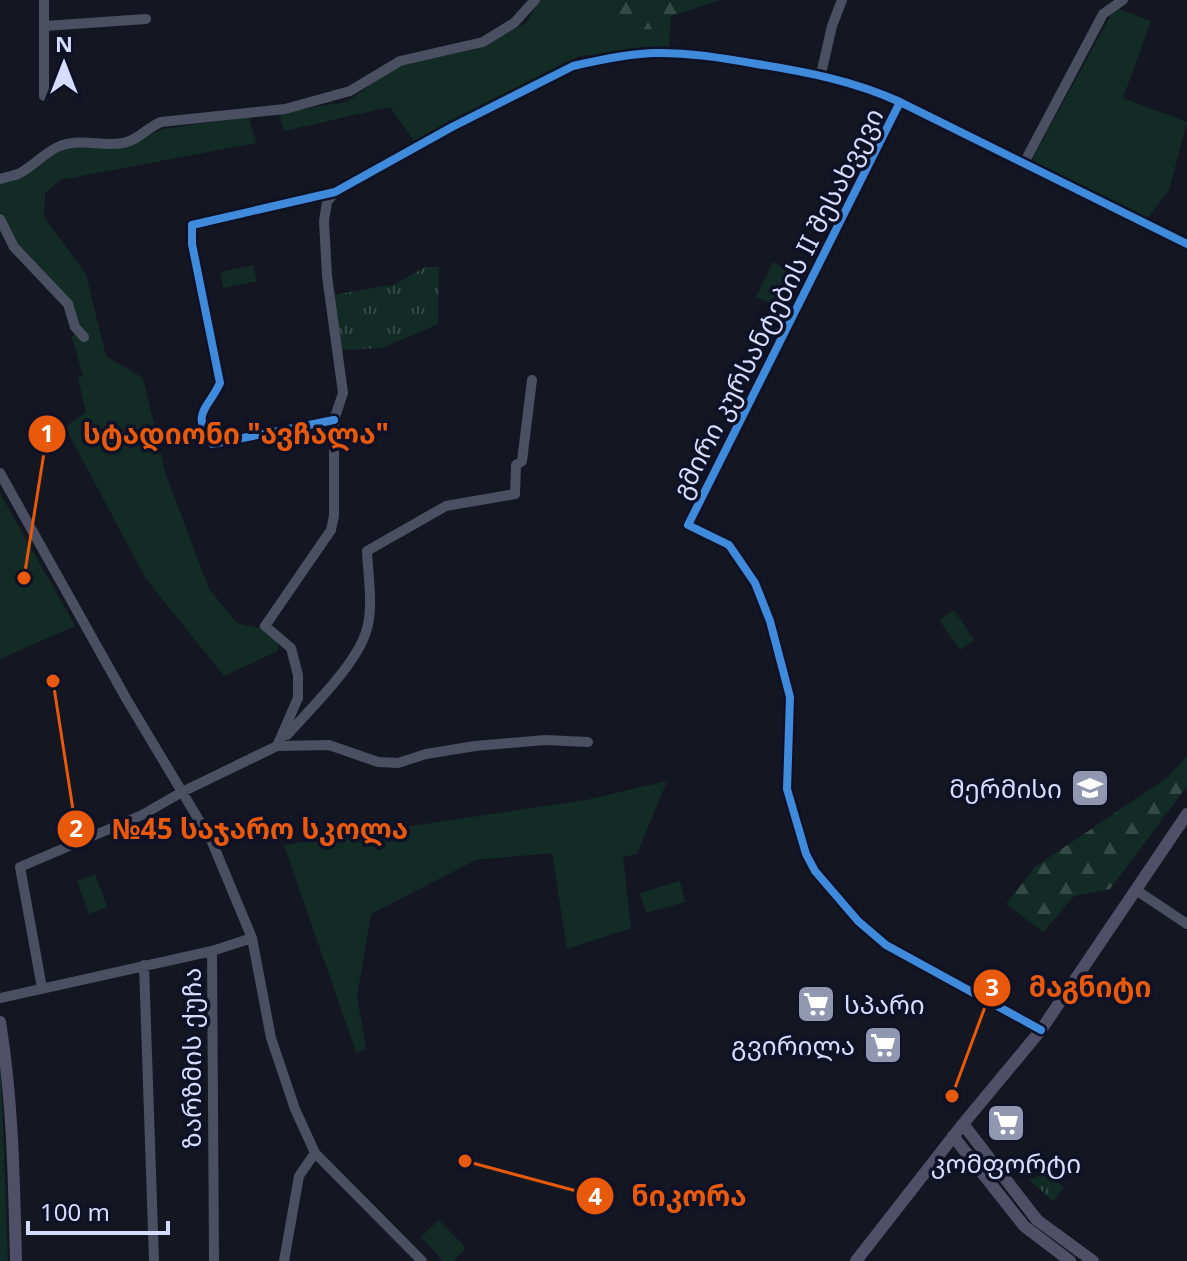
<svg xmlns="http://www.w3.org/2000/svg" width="1187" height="1261" font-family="'Noto Sans','Noto Sans Georgian',sans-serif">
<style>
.green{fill:#122c25}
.forest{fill:url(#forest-firs)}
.park{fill:url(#park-tufts)}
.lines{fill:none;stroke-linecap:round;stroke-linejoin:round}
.minor{stroke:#4a4f61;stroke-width:10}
.major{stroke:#504f68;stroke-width:12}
.cycleway-casing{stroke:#0f1226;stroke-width:13}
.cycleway{stroke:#408adc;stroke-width:8}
.labels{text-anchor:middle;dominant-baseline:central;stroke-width:7;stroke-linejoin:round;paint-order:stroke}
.street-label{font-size:26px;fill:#d5dcfe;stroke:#0f1226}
.poi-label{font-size:26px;fill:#d5dcfe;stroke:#0f1226;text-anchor:end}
.leader{fill:none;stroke:#e8590c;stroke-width:3}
.callout-dot{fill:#e8590c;stroke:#0f1226;stroke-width:3}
.mark-label{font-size:24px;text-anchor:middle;font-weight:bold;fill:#fff}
.callout-label{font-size:28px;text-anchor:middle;font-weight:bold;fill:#e8590c;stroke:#0f1226;stroke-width:7;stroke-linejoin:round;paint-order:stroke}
</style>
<defs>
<pattern id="forest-firs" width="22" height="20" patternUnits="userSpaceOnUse" patternTransform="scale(2)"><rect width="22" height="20" fill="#122c25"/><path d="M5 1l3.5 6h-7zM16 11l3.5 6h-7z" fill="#344a46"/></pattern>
<pattern id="park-tufts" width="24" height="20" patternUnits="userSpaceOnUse" patternTransform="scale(2)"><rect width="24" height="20" fill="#122c25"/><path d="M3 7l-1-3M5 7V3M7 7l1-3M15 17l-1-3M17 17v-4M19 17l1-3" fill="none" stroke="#344a46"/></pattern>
</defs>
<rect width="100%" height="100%" fill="#141621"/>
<path class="green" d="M540 0H605L637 30 670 28 669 49 579 56 414 141 390 107 284 131 279 112 347 102 396 66 476 49 526 23Z
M1119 9 1151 21 1123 98 1187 122 1169 190 1147 219 1034 163 1033 158 1113 11Z
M249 117 256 143 60 180 45 193 44 217 86 274 106 356 143 378 166 475 209 589 237 623 266 630 279 642 278 651 224 676 146 579 65 427 86 412 78 378 83 376 72 337 78 325 22 251 0 212V183L45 156 75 147 125 146 163 129Z
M773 262 794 272 777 307 756 297Z
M253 265 257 281 223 288 220 272Z
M0 493 75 626 0 659Z
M954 610 974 640 960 650 939 620Z
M667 781 637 854 623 857 631 928 567 949 552 853 476 860 371 914 357 996 366 1049 356 1052 284 845 586 800Z
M95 874 107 907 89 914 77 881Z
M680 881 685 902 646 913 640 893Z
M0 1067 1 1072 8 1261H0Z
M439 1220 466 1248 453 1261H443L421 1237Z"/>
<path class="forest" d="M605 0H720L671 16 670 28 637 30Z
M1187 756V786L1110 889 1074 896 1043 932 1006 904 1035 867 1168 777Z"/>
<path class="park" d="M425 267H439L438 324 382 348 342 350 333 295 396 284Z
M1047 1173 1064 1188 1053 1201 1029 1180Z"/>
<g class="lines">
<path class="minor" d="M45 26 146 19
M821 74 832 26 842 0
M44 96V0
M900 102 688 525 729 545 755 583 770 621 790 697 787 789 806 854 815 871 858 921 886 945 1041 1030
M1024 163 1103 14 1123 0
M0 179C6 177 13 176 18 174 33 167 43 153 60 146 81 138 102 147 123 143 137 141 148 127 161 122L285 109 350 91 400 61 483 42 514 23 535 0
M0 219 14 247 68 304 75 327 84 337
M334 420 212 444C191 412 206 412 220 383L192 244V225L335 192 452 127 573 66C599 60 626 54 653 53 687 52 723 58 757 64 807 72 854 81 900 102L1187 244
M0 473 127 700 212 842 252 938 271 1038 295 1109 315 1153 422 1261
M287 735C311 708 355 666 366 632 374 608 368 576 367 551L446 506 515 494 516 465 522 461 532 380
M277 746 329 745 378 762 398 763 426 754 475 746 545 740 588 742
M1136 890 1187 924
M212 951 214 1261
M144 965 154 1261
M42 988 20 867 142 815 182 792 277 746 298 698V675L291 648 265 626 331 530 334 516V420L343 393 327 276 324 221 327 202 335 192
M0 998 212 951 252 938
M284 1261 299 1176 315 1153"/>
<path class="major" d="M0 1022C13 1101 14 1182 16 1261
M963 1124 1037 1220 1093 1261
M953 1136 1024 1226 1070 1261
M856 1261 963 1124 1041 1030 1187 814"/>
<defs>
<path id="cycleway" d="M900 102 688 525 729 545 755 583 770 621 790 697 787 789 806 854 815 871 858 921 886 945 1041 1030
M334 420 212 444C191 412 206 412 220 383L192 244V225L335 192 452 127 573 66C599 60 626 54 653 53 687 52 723 58 757 64 807 72 854 81 900 102L1187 244"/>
</defs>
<use href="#cycleway" class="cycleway-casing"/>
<use href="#cycleway" class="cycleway"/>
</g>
<defs>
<symbol id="university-square" viewBox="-11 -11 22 22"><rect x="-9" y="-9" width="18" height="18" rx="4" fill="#9197b1" stroke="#0f1226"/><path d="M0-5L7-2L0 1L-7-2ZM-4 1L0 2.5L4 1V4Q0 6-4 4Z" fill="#fff"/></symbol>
<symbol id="supermarket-square" viewBox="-11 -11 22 22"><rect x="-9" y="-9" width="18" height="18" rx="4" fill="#9197b1" stroke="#0f1226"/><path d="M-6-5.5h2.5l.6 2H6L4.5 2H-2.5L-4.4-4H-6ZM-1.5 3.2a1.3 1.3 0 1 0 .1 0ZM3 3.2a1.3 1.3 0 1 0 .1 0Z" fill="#fff"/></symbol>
</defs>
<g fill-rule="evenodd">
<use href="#university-square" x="1068" y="766" width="44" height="44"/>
<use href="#supermarket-square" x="794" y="982" width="44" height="44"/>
<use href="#supermarket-square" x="861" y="1023" width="44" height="44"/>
<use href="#supermarket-square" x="984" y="1101" width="44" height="44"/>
</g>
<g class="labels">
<g class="street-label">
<text transform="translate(777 303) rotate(-63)">გმირი კურსანტების II შესახვევი</text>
<text transform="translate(191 1058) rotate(-90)">ზარზმის ქუჩა</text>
</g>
<g class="poi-label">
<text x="1062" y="788">მერმისი</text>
<text x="844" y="1004" text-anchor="start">სპარი</text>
<text x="855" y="1045">გვირილა</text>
<text x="1006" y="1163" text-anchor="middle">კომფორტი</text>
</g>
</g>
<path class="leader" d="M24 578L47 434M53 681L76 829M952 1096L992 988M465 1161L595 1196"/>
<g class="callout-dot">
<circle cx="24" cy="578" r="8"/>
<circle cx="53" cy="681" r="8"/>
<circle cx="952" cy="1096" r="8"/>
<circle cx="465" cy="1161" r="8"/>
<circle cx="47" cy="434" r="20"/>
<circle cx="76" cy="829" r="20"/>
<circle cx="992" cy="988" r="20"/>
<circle cx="595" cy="1196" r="20"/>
</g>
<g class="mark-label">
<text x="47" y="442">1</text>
<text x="76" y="837">2</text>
<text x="992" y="996">3</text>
<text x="595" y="1205">4</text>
</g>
<g class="callout-label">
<text x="236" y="444">სტადიონი "ავჩალა"</text>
<text x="260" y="839">№45 საჯარო სკოლა</text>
<text x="1090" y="997">მაგნიტი</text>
<text x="689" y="1206">ნიკორა</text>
</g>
<g transform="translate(64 64)" stroke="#0f1226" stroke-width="6" paint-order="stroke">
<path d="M0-6L14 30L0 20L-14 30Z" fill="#d5dcfe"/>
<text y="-12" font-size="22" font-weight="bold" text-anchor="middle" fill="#d5dcfe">N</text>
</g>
<path d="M28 1221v12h140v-12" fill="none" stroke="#d5dcfe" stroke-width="4"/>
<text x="40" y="1221" font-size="24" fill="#d5dcfe" stroke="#0f1226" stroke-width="6" paint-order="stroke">100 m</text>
</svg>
